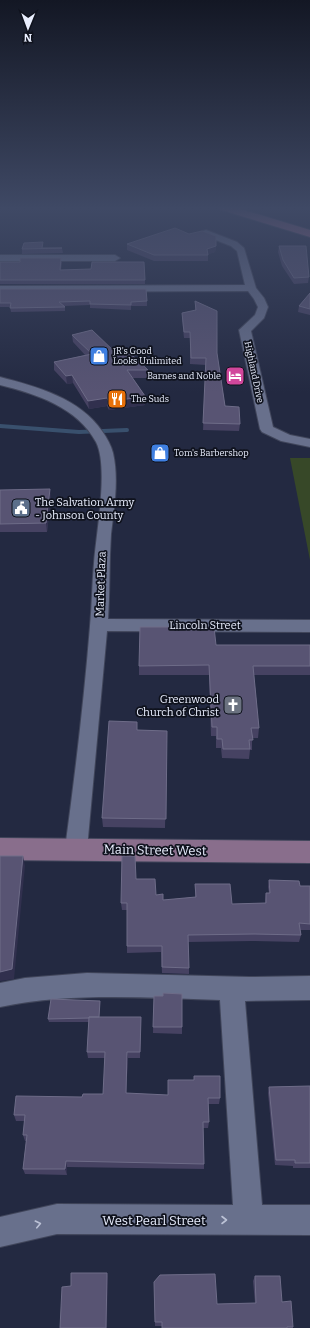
<svg xmlns="http://www.w3.org/2000/svg" width="310" height="1328" font-family="Bitter,serif">
<style>
.green{fill:#374828}
.lines{fill:none;stroke-linecap:round;stroke-linejoin:round}
.stream{stroke:#39506d;stroke-width:4}
.minor-casing{stroke:#41465b;stroke-width:2}
.secondary-casing{stroke:#41465b;stroke-width:2}
.primary-casing{stroke:#41465b;stroke-width:2}
.minor{fill:#68708c;fill-rule:evenodd}
.secondary{fill:#896e8c;fill-rule:evenodd}
.primary{fill:#a96c8d;fill-rule:evenodd}
.wall{fill:#464262}
.shaded-wall{fill:#31304e}
.building{fill:#585473;stroke:#6e6c88}
.oneway{stroke:#bcc2d6}
.labels{text-anchor:middle;dominant-baseline:central;stroke-width:3.5;stroke-linejoin:round;paint-order:stroke}
.far-poi-label{font-size:9px;fill:#e9eefe;stroke:#0f121d;text-anchor:start}
.far-street-label{font-size:9px;fill:#e9eefe;stroke:#0f121d}
.poi-label{font-size:11px;fill:#e9eefe;stroke:#0f121d;text-anchor:start}
.street-label{font-size:11px;fill:#e9eefe;stroke:#0f121d}
.near-street-label{font-size:13px;fill:#e9eefe;stroke:#0f121d}
</style>
<rect width="100%" height="100%" fill="#232941"/>
<path class="green" d="M290 458H310V560Z"/>
<g class="lines">
<path class="stream" d="M0 426 79 432 127 430"/>
<defs>
<path id="minor" d="M206 230 237 242 244 248 256 288 264 298 268 307 264 318 251 331 273 427 290 435 310 439V447L281 441 262 432 260 429 239 330 255 315 258 307 254 299 248 291 0 292V286L245 285 237 251 231 246 203 235 201 233 203 231Z
M0 255H115L120 258 115 261H0Z
M0 377C38 387 79 398 102 431 107 438 111 445 113 453 119 479 114 508 111 534 109 563 110 591 108 619L310 620V632L107 631 87 849 84 855 76 858 68 855 65 849C75 775 84 701 90 626 92 605 92 584 94 563 96 534 109 467 96 442 77 407 36 394 0 385Z
M87 973 250 977 310 976V1000L245 1001 262 1205H310V1235L57 1234 0 1247V1217L57 1204 233 1205 220 1000C147 998 73 992 0 1007V983L25 978Z"/>
<path id="secondary" d="M0 838 310 841V863L0 860Z"/>
<path id="primary" d="M217 207H234L310 230V237L218 209Z"/>
</defs>
<use href="#minor" class="minor-casing"/>
<use href="#secondary" class="secondary-casing"/>
<use href="#primary" class="primary-casing"/>
<use href="#minor" class="minor"/>
<use href="#secondary" class="secondary"/>
<use href="#primary" class="primary"/>
</g>
<path class="wall" d="M97 207H140V209H97Z
M189 234 216 246 215 252 208 254V261H154L127 250V244Z
M279 246 309 277 308 283 294 284 282 266 278 252Z
M43 248H62L63 253 22 254V249Z
M0 262H62L61 270 145 280V284H0Z
M0 289 147 301V306H131V310L90 308V305L64 306 65 307V311L11 312 10 307H0Z
M310 293V315L298 312 299 306Z
M195 301 217 353 225 406 240 424 239 431 203 430 206 365 190 364V338H184L182 319V313L195 311Z
M72 335 117 354 148 370V378H132L145 396V405L109 410 107 406 89 409 73 383 67 384 54 370V362L85 355 73 342Z
M0 490 51 498 47 532H0Z
M216 645H310V675H254L259 728 258 738H252V750H250L249 759 222 758 221 748H216V736H211L209 675H139V666Z
M137 730 167 731 165 828 103 827 102 818Z
M136 879 163 900 195 897V884L232 904 265 903V900L266 893H269L268 887 269 880 300 886H310V930H300L301 935 299 942 253 941 188 942 189 968V974L162 973 161 952 127 953V910H122L121 903Z
M154 996 182 1027V1034L153 1033Z
M100 1001 99 1017H141L140 1058H128L126 1093 220 1098 219 1104H208L209 1122 208 1128H203L204 1164V1169L67 1167V1175L25 1174 23 1169 26 1141H25L23 1135 25 1121H16L14 1115 82 1097 103 1094 105 1058H88L87 1052 89 1022H49L48 1019Z
M310 1086V1168H293V1166L275 1165 268 1093 269 1087Z
M255 1276 282 1302 293 1327V1328H162V1326H155L154 1282 217 1304 255 1303 253 1281Z"/>
<path class="shaded-wall" d="M216 246 215 252 207 255V249Z
M72 375 73 383 67 384 66 376Z
M145 396V405L109 410V402Z
M107 398V406L89 409 88 401Z
M50 489 51 498 47 532 46 523Z
M23 856 25 866 14 979 0 981V972Z
M127 1052 128 1058 126 1099V1093Z
M66 1161 67 1167V1175L65 1169Z
M107 1273 108 1277 107 1328H106Z"/>
<path class="building" d="M175 228 189 234 202 231 216 236V246L207 249 208 255H154L127 244Z
M43 242 42 248H62L22 249 24 243Z
M279 246H306L309 277 294 278 283 260Z
M20 258H61L60 270 91 269 92 262H144L145 280H0V262H20Z
M0 289H146L147 301 131 302V305L90 304V301L59 302 65 307 10 308 11 303H0Z
M310 293V309L299 306Z
M195 301 217 311V353L225 406 239 407 240 424 203 423 206 358H191L190 332H184L182 313 196 310Z
M92 330 117 354H131L148 370H127L145 396 109 402 107 398 88 401 72 375 66 376 54 362 92 354 72 335Z
M50 489 46 523 0 524V490Z
M140 627H214L216 645H310V666H253L259 728H251L253 740H249L250 749H223L222 739H217V727H212L209 665 139 666Z
M109 721 137 722V730L167 731 166 819 102 818Z
M0 856H23L12 969 0 972Z
M122 856H135L136 879H155L156 895 163 894V900L196 897 195 884H230L232 904 266 903V893H270L269 880 299 881 300 886H310V924L299 923 301 935 254 934 188 935 189 968 162 967V946H127V903H121Z
M163 993 182 994V1027H153L154 996H163Z
M51 999 100 1001 99 1017H89V1018L48 1019Z
M89 1017H141L140 1052H127L126 1093 168 1095V1080H194V1076H220V1098H208L209 1122H203L204 1164 66 1161 65 1169H23L27 1135H23L25 1115H14L16 1096 82 1097 83 1094H103L105 1052H87Z
M310 1086V1163H295V1160H276L269 1087Z
M71 1273H107L106 1328H60L62 1287 71 1286Z
M215 1274 217 1304 256 1303 255 1276H280L282 1302 291 1301 293 1327H287V1328H162V1322H155L154 1282 160 1275Z"/>
<defs><path id="oneway-chevron" d="M-2-3.5L2.5 0L-2 3.5" fill="none" stroke-width="1.6" stroke-linecap="round" stroke-linejoin="round"/></defs>
<g class="oneway">
<use href="#oneway-chevron" transform="translate(224 1220)"/>
<use href="#oneway-chevron" transform="translate(38 1224) rotate(-13)"/>
</g>
<linearGradient id="sky" x2="0" y2="1"><stop stop-color="#131724"/><stop offset="0.53" stop-color="#3f4965"/><stop offset="1" stop-color="#3f4965" stop-opacity="0"/></linearGradient>
<rect width="310" height="393" fill="url(#sky)"/>
<defs>
<symbol id="shop-square" viewBox="-11 -11 22 22"><rect x="-9" y="-9" width="18" height="18" rx="4" fill="#3f7fe0" stroke="#0f121d"/><path d="M-5-2.5h2.3a2.7 3.5 0 0 1 5.4 0H5L5.5 6h-11ZM-1.5-2.5h3a1.5 2.3 0 0 0-3 0Z" fill="#fff"/></symbol>
<symbol id="hotel-square" viewBox="-11 -11 22 22"><rect x="-9" y="-9" width="18" height="18" rx="4" fill="#d1479c" stroke="#0f121d"/><path d="M-6-4.5h1.5V1H6V5H4.5V3h-9V5H-6ZM-4 0a1.8 1.8 0 1 1 3.6 0ZM.5 0V-2.5h3Q6-2.5 6 0Z" fill="#fff"/></symbol>
<symbol id="restaurant-square" viewBox="-11 -11 22 22"><rect x="-9" y="-9" width="18" height="18" rx="4" fill="#e8710a" stroke="#0f121d"/><path d="M-5-6h1v4h1v-4h1v4h1v-4h1v5L-1.5 .5V6h-2V.5L-5-1ZM5-6V6H3V1.5H1.5Q1.5-4 5-6Z" fill="#fff"/></symbol>
<symbol id="civic-square" viewBox="-11 -11 22 22"><rect x="-9" y="-9" width="18" height="18" rx="4" fill="#5c6f8a" stroke="#0f121d"/><path d="M-.6-6.5H3V-4.5H.6V-3L4-1V1h2V6H-6V1h2V-1L-.6-3ZM-1.2 2.5V6h2.4V2.5Z" fill="#fff"/></symbol>
<symbol id="church-square" viewBox="-11 -11 22 22"><rect x="-9" y="-9" width="18" height="18" rx="4" fill="#6b7280" stroke="#0f121d"/><path d="M-1.2-6h2.4v3.5h3.3v2.4h-3.3V6h-2.4V-.1h-3.3v-2.4h3.3Z" fill="#fff"/></symbol>
</defs>
<g fill-rule="evenodd">
<use href="#shop-square" x="88" y="345" width="22" height="22"/>
<use href="#hotel-square" x="224" y="365" width="22" height="22"/>
<use href="#restaurant-square" x="106" y="388" width="22" height="22"/>
<use href="#shop-square" x="149" y="442" width="22" height="22"/>
<use href="#civic-square" x="10" y="497" width="22" height="22"/>
<use href="#church-square" x="222" y="694" width="22" height="22"/>
</g>
<g class="labels">
<g class="far-poi-label">
<text x="113" y="351">JR's Good<tspan x="113" dy="10">Looks Unlimited</tspan></text>
<text x="221" y="376" text-anchor="end">Barnes and Noble</text>
<text x="131" y="399">The Suds</text>
<text x="174" y="453">Tom's Barbershop</text>
</g>
<g class="far-street-label">
<text transform="translate(254 372) rotate(78)">Highland Drive</text>
</g>
<g class="poi-label">
<text x="35" y="502">The Salvation Army<tspan x="35" dy="13">- Johnson County</tspan></text>
<text x="219" y="699" text-anchor="end">Greenwood<tspan x="219" dy="13">Church of Christ</tspan></text>
</g>
<g class="street-label">
<text transform="translate(101 584) rotate(-88)">Market Plaza</text>
<text x="205" y="625">Lincoln Street</text>
</g>
<g class="near-street-label">
<text transform="translate(155 850) rotate(1)">Main Street West</text>
<text x="154" y="1220">West Pearl Street</text>
</g>
</g>
<g transform="translate(28 28) rotate(181)" stroke="#0f121d" stroke-width="3" paint-order="stroke">
<path d="M0-3L7 15L0 10L-7 15Z" fill="#e9eefe"/>
<text y="-6" font-size="11" font-weight="bold" text-anchor="middle" fill="#e9eefe">N</text>
</g>
</svg>
